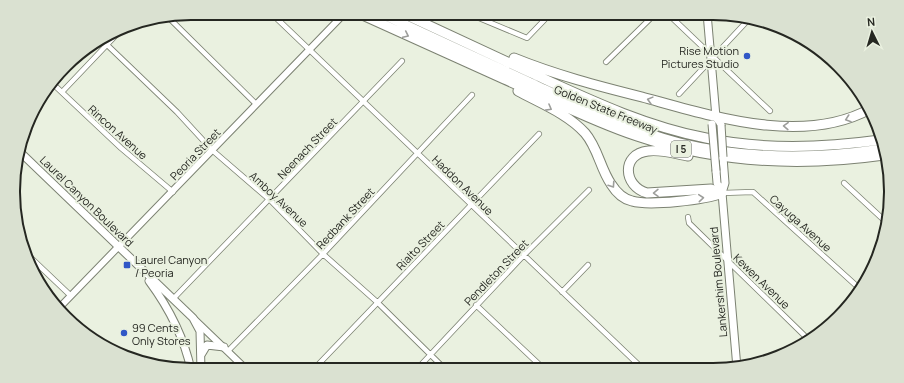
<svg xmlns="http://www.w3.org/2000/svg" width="904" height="383" font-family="Manrope,sans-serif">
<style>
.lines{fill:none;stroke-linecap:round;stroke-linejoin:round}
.minor-casing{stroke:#7c8272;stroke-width:6}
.tertiary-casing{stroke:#7c8272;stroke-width:8}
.primary-casing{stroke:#7c8272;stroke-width:9}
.motorway-casing{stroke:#7c8272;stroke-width:11}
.minor{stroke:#fff;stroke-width:4.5}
.tertiary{stroke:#fff;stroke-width:6}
.primary{stroke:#fff;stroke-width:7}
.motorway{stroke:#fff;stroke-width:9}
.primary-bridge-casing{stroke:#7c8272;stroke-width:9;stroke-linecap:butt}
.primary-bridge{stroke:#fff;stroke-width:7}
.oneway{stroke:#9d9e9b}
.poi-dot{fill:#3057c6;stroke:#eaf1e0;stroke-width:1.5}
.labels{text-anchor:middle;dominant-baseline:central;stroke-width:4;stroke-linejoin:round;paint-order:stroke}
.shield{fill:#eaf1e0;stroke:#60645a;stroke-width:1}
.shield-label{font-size:10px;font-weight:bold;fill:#252721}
.poi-label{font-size:11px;fill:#252721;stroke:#eaf1e0;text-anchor:start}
.street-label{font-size:11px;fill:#252721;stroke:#eaf1e0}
.rim{fill:none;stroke:#252721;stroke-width:2}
</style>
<rect width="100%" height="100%" fill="#eaf1e0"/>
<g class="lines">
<defs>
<path id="minor" d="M271 13 643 369
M467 13 527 38 551 13
M667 13 770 111
M168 17 256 104
M103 41 177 112 212 150 270 200 323 254 377 302 445 369
M815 49 829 62 835 64
M606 62 656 13
M52 83 121 148 173 192
M62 92 120 31
M679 94 749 19
M844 183 885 221
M722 193 753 192 860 289
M688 217 689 223 809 340
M29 256 71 296
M562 292 588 265
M173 299 402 61
M476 305 544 369
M228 351 323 254 472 95
M417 369 524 255 589 190
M313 370 539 134"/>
<path id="tertiary" d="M59 308 342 16
M195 320 247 370"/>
<path id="primary" d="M707 13 716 117 721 125
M19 151 193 318 200 331 201 370
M716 171 717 183 722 193 737 368
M722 193 725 183 723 157
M149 281C169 308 184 337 191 370
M201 355 207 345 224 347"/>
<path id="motorway" d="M358 13C407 35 455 57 504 79 548 98 591 121 637 136 717 163 800 167 884 155
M380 13C430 36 481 60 531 83 580 106 628 130 680 143 746 159 816 159 882 149
M402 13C445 33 488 53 531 73 588 99 644 126 706 138 763 150 822 148 880 140
M514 58C556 75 598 86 642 97 712 116 802 146 870 109
M518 91C540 103 568 114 585 133 598 148 600 168 611 184 616 192 623 199 632 201 649 206 705 200 722 193
M688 156C676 154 661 149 648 151 621 154 623 186 647 193L711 189 722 193"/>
</defs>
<use href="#minor" class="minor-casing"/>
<use href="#tertiary" class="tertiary-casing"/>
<use href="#primary" class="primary-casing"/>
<use href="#motorway" class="motorway-casing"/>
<use href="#minor" class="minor"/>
<use href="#tertiary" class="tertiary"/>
<use href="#primary" class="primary"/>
<use href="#motorway" class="motorway"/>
<defs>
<path id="primary-bridge" d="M712 124 716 171
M721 125 723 157"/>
</defs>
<use href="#primary-bridge" class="primary-bridge-casing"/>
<use href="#primary-bridge" class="primary-bridge"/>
</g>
<defs><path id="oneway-chevron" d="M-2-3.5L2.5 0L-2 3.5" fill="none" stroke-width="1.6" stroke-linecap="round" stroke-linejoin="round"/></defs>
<g class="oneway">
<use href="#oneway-chevron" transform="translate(406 35) rotate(25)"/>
<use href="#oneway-chevron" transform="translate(650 100) rotate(-165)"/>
<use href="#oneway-chevron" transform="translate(549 108) rotate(29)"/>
<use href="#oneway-chevron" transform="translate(848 119) rotate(161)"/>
<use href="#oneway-chevron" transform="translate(786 126) rotate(-178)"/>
<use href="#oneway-chevron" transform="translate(612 185) rotate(56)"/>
<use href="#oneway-chevron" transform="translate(656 193) rotate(179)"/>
<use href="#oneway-chevron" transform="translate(701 198) rotate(-5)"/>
</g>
<g class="poi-dot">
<circle cx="747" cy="56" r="4"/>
<rect x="123" y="261" width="8" height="8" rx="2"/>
<circle cx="124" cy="333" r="4"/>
</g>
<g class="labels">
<rect class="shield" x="671" y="141" width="20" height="16" rx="3"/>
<g class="shield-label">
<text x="681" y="149">I 5</text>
</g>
<g class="poi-label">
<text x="739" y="50" text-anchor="end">Rise Motion<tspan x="739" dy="13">Pictures Studio</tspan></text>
<text x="135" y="259">Laurel Canyon<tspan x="135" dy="13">/ Peoria</tspan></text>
<text x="132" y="327">99 Cents<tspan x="132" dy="13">Only Stores</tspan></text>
</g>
<g class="street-label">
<text transform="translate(606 109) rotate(22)">Golden State Freeway</text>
<text transform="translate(118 132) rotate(42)">Rincon Avenue</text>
<text transform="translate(307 148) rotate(-46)">Neenach Street</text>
<text transform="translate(195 154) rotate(-46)">Peoria Street</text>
<text transform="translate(463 185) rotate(44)">Haddon Avenue</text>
<text transform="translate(279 199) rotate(43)">Amboy Avenue</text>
<text transform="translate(87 201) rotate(44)">Laurel Canyon Boulevard</text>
<text transform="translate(345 218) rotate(-47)">Redbank Street</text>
<text transform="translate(801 223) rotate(42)">Cayuga Avenue</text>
<text transform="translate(420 245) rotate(-46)">Rialto Street</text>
<text transform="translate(496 272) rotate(-46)">Pendleton Street</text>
<text transform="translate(762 281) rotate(44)">Kewen Avenue</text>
<text transform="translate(718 282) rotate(-95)">Lankershim Boulevard</text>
</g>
</g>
<path d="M0 0H904V383H0ZM191 20H713A171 171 0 0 1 884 191V192A171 171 0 0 1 713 363H191A171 171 0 0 1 20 192V191A171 171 0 0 1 191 20Z" fill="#dae1d1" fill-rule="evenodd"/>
<path class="rim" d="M191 20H713A171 171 0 0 1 884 191V192A171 171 0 0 1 713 363H191A171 171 0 0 1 20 192V191A171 171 0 0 1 191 20Z"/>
<g transform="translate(872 32) rotate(355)" stroke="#eaf1e0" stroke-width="3" paint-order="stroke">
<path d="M0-3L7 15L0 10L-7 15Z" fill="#252721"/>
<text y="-6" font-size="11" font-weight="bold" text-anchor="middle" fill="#252721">N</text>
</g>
</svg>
